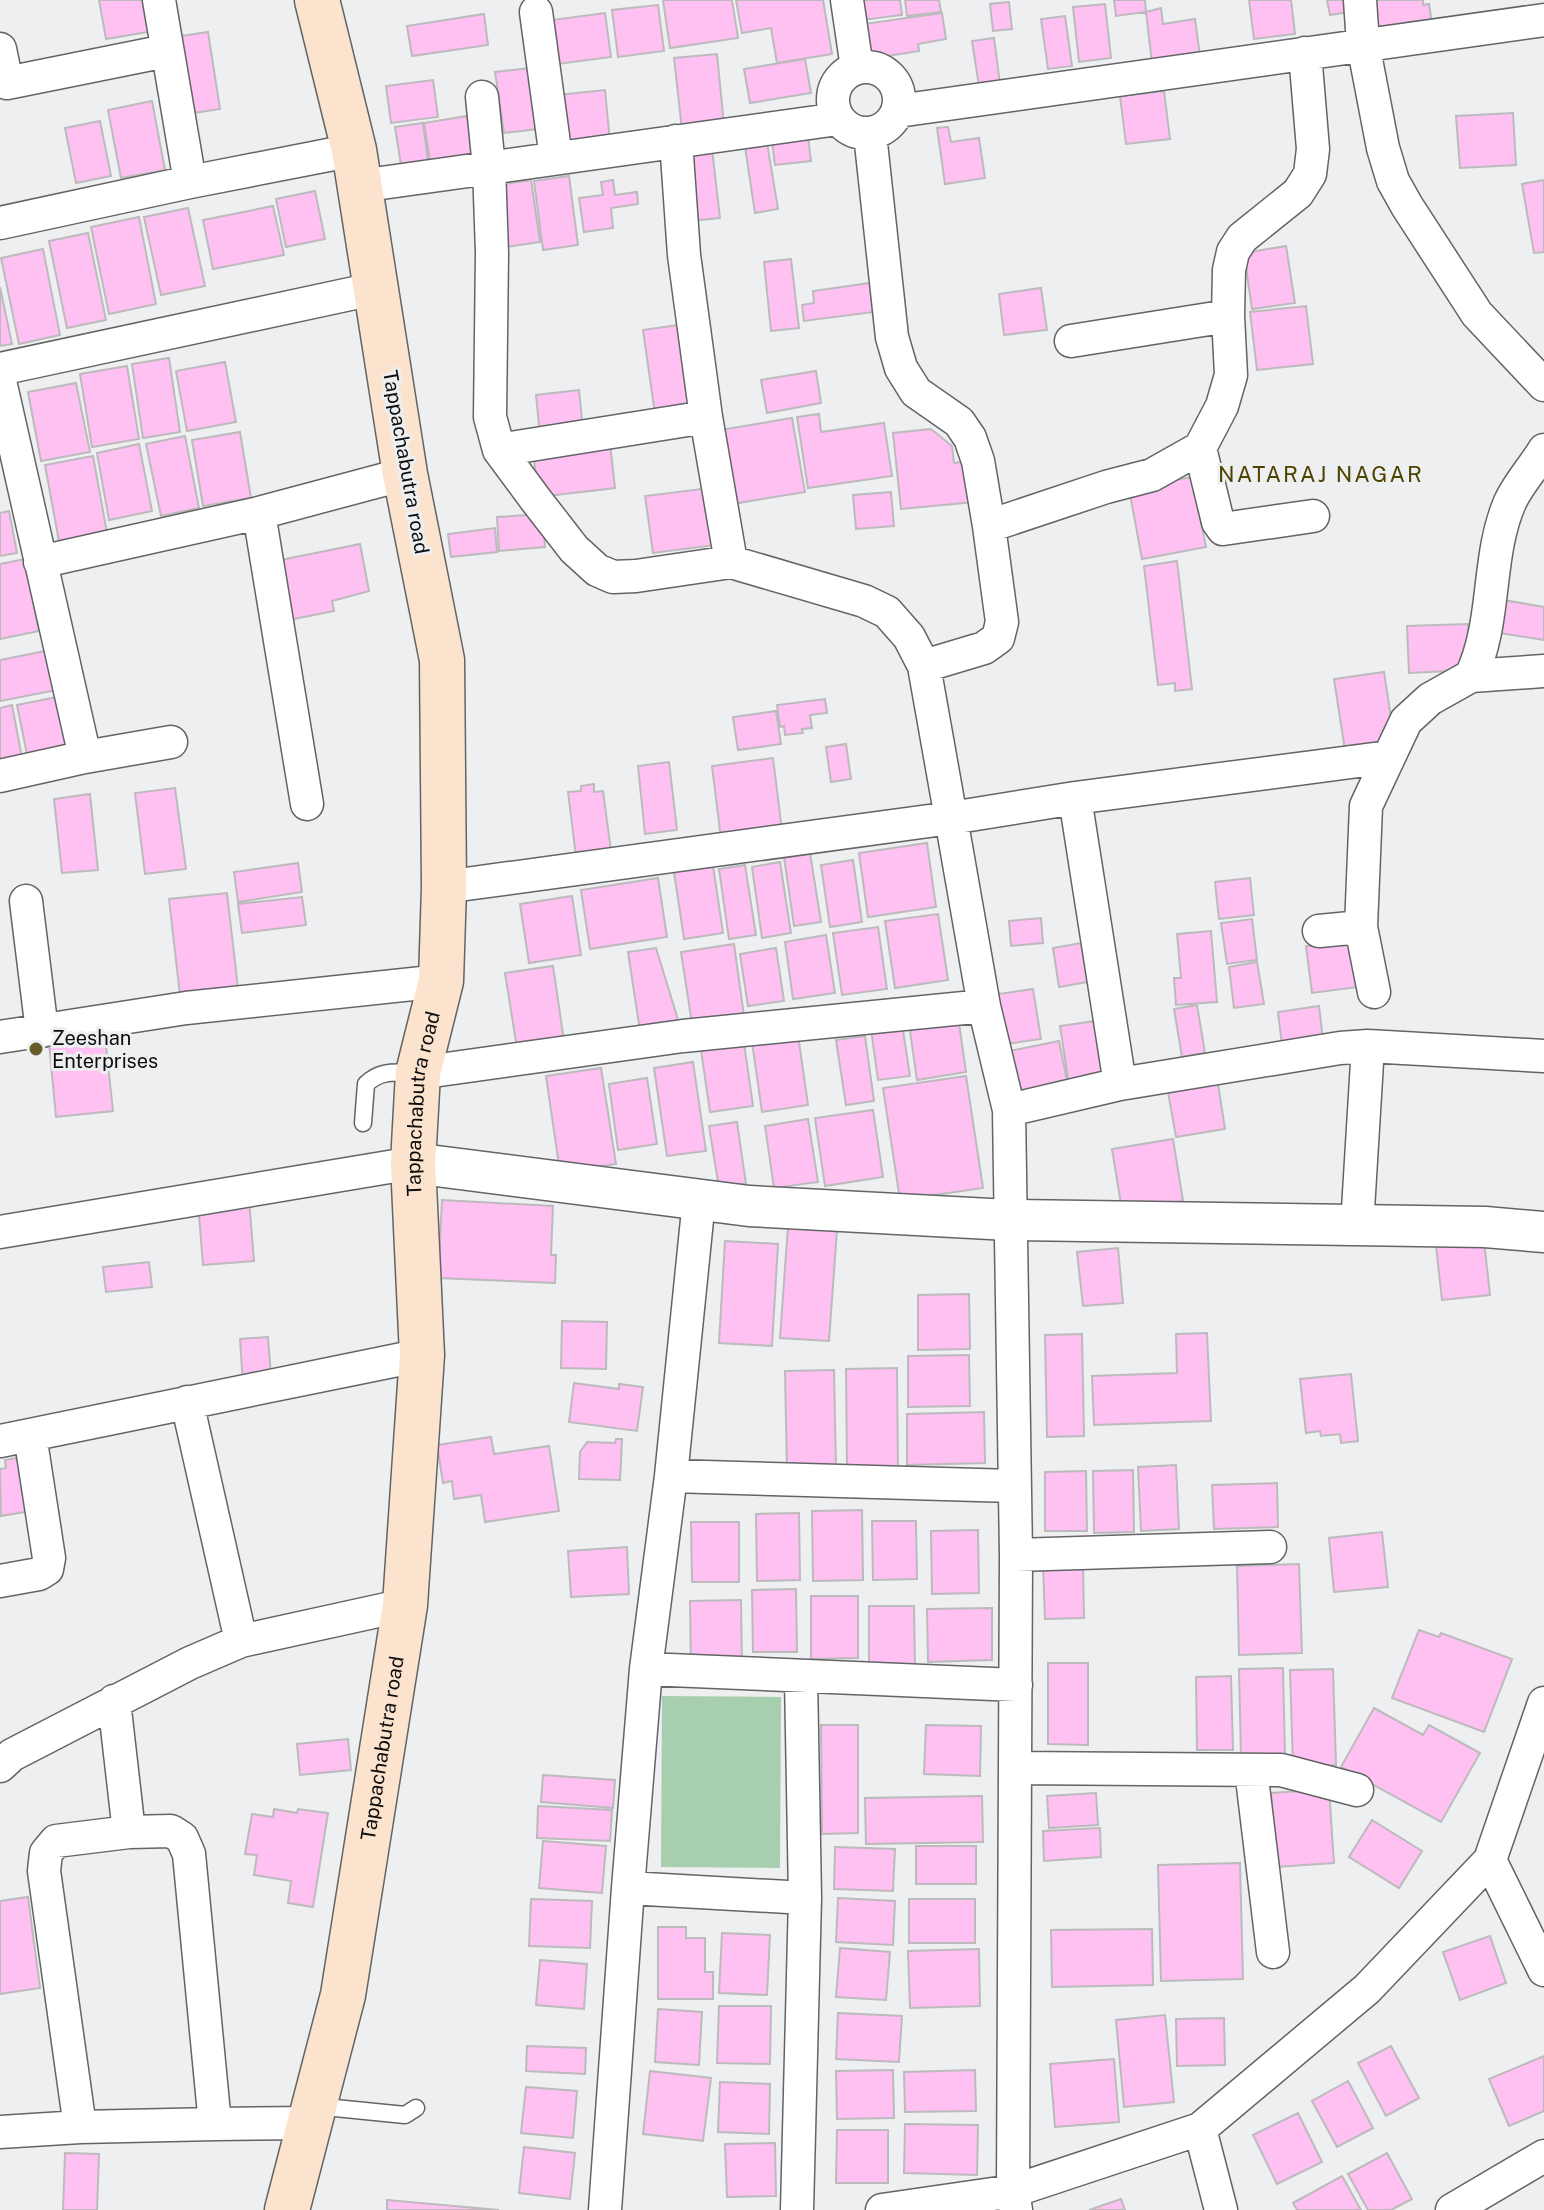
<svg xmlns="http://www.w3.org/2000/svg" width="1544" height="2210" font-family="'Public Sans',sans-serif">
<style>
.green{fill:#a7ceaf}
.building{fill:#fec1f2;stroke:#bcbabc;stroke-width:2}
.lines{fill:none;stroke-linecap:round;stroke-linejoin:round}
.service-casing{stroke:#626465;stroke-width:19}
.minor-casing{stroke:#626465;stroke-width:35}
.tertiary-casing{stroke:#626465;stroke-width:43}
.secondary-casing{stroke:#626465;stroke-width:47}
.service{stroke:#fff;stroke-width:16}
.minor{stroke:#fff;stroke-width:32}
.tertiary{stroke:#fff;stroke-width:40}
.secondary{stroke:#fbe3cd;stroke-width:44}
.poi-dot{fill:#665c29;stroke:#edeff0;stroke-width:3}
.labels{text-anchor:middle;dominant-baseline:central;stroke-width:6;stroke-linejoin:round;paint-order:stroke}
.street-label{font-size:20px;fill:#0d0d0e;stroke:#edeff0}
.poi-label{font-size:20px;fill:#0d0d0e;stroke:#edeff0;text-anchor:start}
.neighbourhood-label{font-size:22px;letter-spacing:2px;fill:#4f4300;stroke:#edeff0}
</style>
<rect width="100%" height="100%" fill="#edeff0"/>
<path class="green" d="M662 1696 781 1697 780 1868 661 1867Z"/>
<path class="building" d="M99 0H149L154 31 106 39Z
M663 0H732L738 38 670 48Z
M736 0H823L832 54 777 63 771 28 742 33Z
M861 0H900L902 15 863 20Z
M905 0H939L941 12 907 16Z
M1114 0H1145L1146 12 1116 16Z
M1249 0H1291L1295 34 1254 39Z
M1327 0H1365L1366 9 1330 15Z
M1366 0H1423V5L1429 4 1433 31 1373 39Z
M1009 2 1012 29 993 31 990 4Z
M1105 4 1111 58 1079 62 1073 7Z
M658 5 664 51 618 57 612 10Z
M1161 8 1163 24 1195 19 1200 56 1152 63 1146 12Z
M605 13 611 57 558 64 552 20Z
M942 13 946 39 918 44 919 51 869 59 864 24Z
M484 14 488 45 412 56 407 26Z
M1065 16 1072 66 1048 69 1041 19Z
M208 32 220 109 180 115 168 38Z
M994 38 1000 84 979 86 972 41Z
M717 54 724 125 682 130 674 58Z
M805 59 811 93 750 103 744 69Z
M539 67 547 128 504 133 495 72Z
M433 80 438 117 391 123 386 86Z
M605 90 610 142 564 147 558 95Z
M1164 91 1170 139 1126 144 1120 96Z
M152 101 165 170 121 178 108 110Z
M1513 113 1516 165 1460 168 1456 116Z
M467 116 474 160 431 167 424 123Z
M100 121 111 176 76 183 65 128Z
M423 123 428 161 401 165 395 127Z
M948 127 951 142 979 138 985 178 945 184 937 128Z
M808 137 811 161 775 165 772 141Z
M767 143 778 209 755 213 745 147Z
M712 149 720 218 690 221 682 152Z
M569 176 578 245 543 250 534 181Z
M531 180 540 242 500 248 491 186Z
M613 180 615 195 637 192 638 204 611 208 613 228 584 232 579 198 603 195 601 182Z
M1544 180V252L1534 253 1522 184Z
M315 191 325 239 286 247 276 199Z
M273 206 284 255 213 269 203 220Z
M188 208 205 286 161 295 144 217Z
M139 217 156 304 109 314 91 227Z
M88 233 106 320 67 328 49 241Z
M1286 246 1295 303 1252 309 1244 253Z
M43 249 60 335 19 344 1 258Z
M791 259 799 328 771 331 764 262Z
M870 283 874 312 804 321 802 305 814 303 813 291Z
M0 287 12 344 0 346Z
M1041 288 1047 330 1004 335 999 294Z
M1306 306 1313 364 1257 370 1250 312Z
M685 324 697 408 655 414 643 330Z
M169 358 180 432 143 438 132 364Z
M225 362 236 422 187 431 176 371Z
M127 366 139 439 92 447 80 374Z
M816 371 821 403 767 413 761 380Z
M76 383 90 452 41 461 28 392Z
M579 390 583 430 540 435 536 395Z
M819 414 821 432 884 423 892 476 808 488 797 417Z
M792 418 805 492 732 504 720 430Z
M931 429 952 446 954 463 970 461 974 502 901 509 893 433Z
M240 432 251 498 203 506 192 440Z
M609 435 615 488 539 497 532 445Z
M185 436 199 508 161 516 146 444Z
M139 444 152 511 109 520 97 453Z
M93 456 108 538 60 547 45 465Z
M1192 477 1206 547 1142 559 1129 489Z
M709 488 716 545 653 553 645 496Z
M891 492 894 526 856 529 853 495Z
M9 511 17 553 0 556V513Z
M543 514 545 547 499 551 497 517Z
M495 528 497 552 451 557 448 534Z
M360 544 369 591 332 601 334 611 289 620 276 561Z
M25 559 39 631 0 639V564Z
M1177 561 1192 689 1175 691V683L1158 685 1144 566Z
M1492 598 1544 607V640L1487 631Z
M1468 624 1470 670 1409 673 1407 626Z
M50 650 57 690 0 701V660Z
M1384 672 1393 731 1377 752 1346 757 1334 679Z
M62 696 73 755 29 764 17 705Z
M825 699 827 713 810 715 812 728 802 729 803 733 785 735 784 726 780 727 777 705Z
M12 705 22 758 0 762V708Z
M776 711 781 744 738 750 733 717Z
M846 744 851 779 831 782 826 747Z
M773 758 783 839 722 847 712 766Z
M669 762 677 830 645 834 638 766Z
M594 784V792L603 791 611 851 576 856 568 792 581 791V786Z
M175 788 186 869 145 874 135 793Z
M90 794 98 870 62 873 54 799Z
M927 843 936 907 868 917 859 853Z
M810 853 821 922 794 926 784 857Z
M853 860 862 922 830 927 821 865Z
M780 862 791 933 762 938 752 867Z
M298 863 302 892 238 902 234 872Z
M745 865 756 935 729 939 719 869Z
M713 866 723 933 684 939 674 872Z
M658 878 667 937 590 949 581 890Z
M1250 878 1254 915 1219 919 1215 882Z
M227 893 239 997 181 1004 169 899Z
M572 896 581 955 529 963 520 904Z
M302 897 306 925 242 933 238 904Z
M938 914 948 980 895 988 885 921Z
M1041 918 1043 943 1011 946 1009 921Z
M1252 919 1257 960 1227 964 1221 923Z
M878 927 887 989 842 995 833 933Z
M1211 931 1217 1002 1176 1005 1174 978H1181L1177 934Z
M826 935 835 993 793 999 785 942Z
M1351 940 1358 987 1312 993 1306 946Z
M1087 942 1093 981 1059 987 1053 948Z
M734 944 744 1016 692 1024 681 952Z
M656 948 683 1036 640 1031 628 952Z
M776 948 784 1001 748 1006 740 954Z
M1257 962 1264 1004 1234 1008 1229 967Z
M553 966 564 1041 517 1048 505 973Z
M1033 989 1041 1039 1006 1044 998 994Z
M1197 1005 1205 1053 1182 1057 1174 1009Z
M1319 1006 1324 1049 1283 1054 1278 1012Z
M958 1016 966 1072 917 1080 909 1024Z
M1102 1020 1110 1078 1069 1085 1060 1026Z
M902 1024 910 1076 878 1080 871 1029Z
M798 1035 808 1105 762 1112 752 1042Z
M743 1036 753 1106 710 1112 700 1043Z
M865 1036 874 1101 846 1105 836 1040Z
M105 1037 113 1111 56 1117 49 1043Z
M1059 1041 1068 1086 1014 1097 1005 1052Z
M693 1062 706 1151 667 1156 654 1068Z
M601 1068 616 1164 560 1172 546 1076Z
M966 1076 983 1188 900 1200 883 1088Z
M647 1078 657 1144 618 1150 609 1084Z
M1218 1084 1225 1129 1176 1137 1168 1092Z
M873 1110 883 1177 825 1186 815 1118Z
M808 1119 818 1182 774 1188 765 1126Z
M737 1122 746 1184 719 1188 709 1126Z
M1173 1139 1183 1201 1122 1210 1112 1149Z
M249 1199 254 1261 203 1265 198 1203Z
M442 1200 553 1206 551 1255H556L555 1283 438 1278Z
M788 1226 837 1230 829 1341 780 1338Z
M725 1241 778 1244 772 1346 719 1343Z
M1484 1241 1490 1295 1442 1300 1436 1246Z
M1118 1248 1123 1303 1083 1306 1077 1252Z
M149 1262 152 1287 106 1292 103 1267Z
M969 1294 970 1349 918 1350V1295Z
M562 1321 607 1322 606 1369 561 1368Z
M1207 1333 1211 1421 1094 1425 1092 1376 1177 1373 1176 1334Z
M1082 1334 1084 1436 1047 1437 1045 1335Z
M268 1337 271 1376 243 1385 240 1339Z
M969 1355 970 1406 908 1407V1356Z
M897 1368 898 1470 847 1471 846 1369Z
M834 1370 836 1470 787 1471 785 1371Z
M1351 1374 1358 1441 1341 1443 1340 1434 1321 1436 1320 1431 1306 1433 1300 1379Z
M574 1383 619 1389V1384L643 1387 637 1431 569 1422Z
M984 1412 985 1463 907 1465V1414Z
M491 1437 494 1454 549 1446 559 1511 485 1522 481 1495 454 1499 452 1481 443 1483 437 1445Z
M616 1439H622L620 1480 579 1479 580 1452 587 1442 615 1443Z
M22 1457 31 1511 1 1516 0 1469 6 1468 5 1460Z
M1176 1465 1179 1529 1141 1531 1138 1467Z
M1133 1470 1134 1532 1094 1533 1093 1471Z
M1086 1471 1087 1531H1045V1472Z
M1277 1483 1278 1527 1214 1529 1212 1485Z
M862 1510 863 1580 813 1581 812 1511Z
M799 1513 800 1580 757 1581 756 1514Z
M872 1521H916L917 1579 873 1580Z
M691 1522H739V1582H692Z
M978 1530 979 1593 932 1594 931 1531Z
M1382 1532 1388 1587 1334 1592 1329 1538Z
M627 1547 629 1594 571 1597 568 1551Z
M1083 1564 1084 1618 1045 1619 1043 1565Z
M1299 1564 1302 1653 1239 1655 1237 1566Z
M796 1589 797 1652H753L752 1590Z
M811 1596H858V1658L811 1659Z
M741 1600 742 1666 691 1667 690 1601Z
M869 1606H914L915 1667 869 1668Z
M992 1608V1660L928 1662 927 1609Z
M1419 1630 1439 1637 1441 1633 1512 1659 1484 1732 1392 1698Z
M1048 1663H1088V1745L1048 1744Z
M1283 1668 1285 1757 1241 1758 1239 1669Z
M1333 1669 1336 1765 1293 1766 1290 1670Z
M1231 1676 1233 1750H1197L1196 1677Z
M1374 1708 1423 1735 1429 1725 1480 1753 1441 1822 1341 1767Z
M821 1725H858V1833L822 1834Z
M926 1725 981 1726 980 1776 924 1774Z
M348 1739 351 1770 300 1775 297 1744Z
M543 1775 615 1780 613 1808 541 1802Z
M1329 1789 1334 1863 1276 1867 1271 1793Z
M1096 1793 1098 1825 1049 1828 1047 1796Z
M982 1796 983 1842 866 1844 865 1798Z
M538 1806 612 1810 610 1841 537 1838Z
M274 1809 297 1813 298 1809 328 1813 313 1907 288 1903 291 1881 254 1875 257 1855 245 1854 252 1814 273 1817Z
M1372 1820 1422 1851 1399 1888 1349 1857Z
M1100 1828 1101 1857 1044 1861 1043 1831Z
M543 1841 606 1846 602 1893 539 1888Z
M916 1846H976V1884H916Z
M835 1847 895 1849 893 1891 834 1889Z
M1240 1863 1243 1979 1161 1981 1158 1865Z
M28 1897 40 1988 0 1994V1901Z
M838 1898 895 1901 893 1945 836 1942Z
M531 1899 592 1901 590 1948 529 1946Z
M909 1899H975V1943H909Z
M658 1927H686V1938H705V1972H713V1999H658Z
M1152 1929 1153 1985 1052 1987 1051 1930Z
M722 1933 770 1935 767 1995 719 1993Z
M1490 1936 1506 1983 1460 2000 1443 1952Z
M840 1948 890 1952 886 2000 836 1997Z
M979 1949 980 2006 910 2008 908 1951Z
M540 1960 587 1964 584 2009 536 2005Z
M719 2006H771L770 2064 717 2063Z
M658 2009 702 2012 699 2065 655 2062Z
M838 2013 902 2016 899 2062 836 2059Z
M1165 2015 1174 2102 1124 2107 1116 2020Z
M1224 2018 1225 2065 1177 2066 1176 2019Z
M527 2046 586 2048 585 2074 526 2071Z
M1391 2046 1419 2098 1386 2116 1358 2063Z
M1544 2056V2111L1509 2126 1489 2079Z
M1114 2059 1119 2122 1055 2127 1050 2064Z
M893 2070 894 2118 837 2119 836 2071Z
M975 2070 976 2111 905 2112 904 2072Z
M650 2071 711 2078 703 2141 643 2134Z
M1348 2081 1373 2128 1337 2147 1312 2101Z
M720 2082 770 2084 769 2134 718 2132Z
M526 2087 577 2091 573 2138 521 2133Z
M1298 2113 1322 2162 1277 2184 1253 2135Z
M905 2124 978 2125 977 2175 904 2173Z
M837 2130H888V2183H836Z
M775 2143 776 2196 727 2197 725 2144Z
M524 2147 575 2153 570 2199 519 2193Z
M65 2153 99 2154 97 2210H63Z
M1387 2153 1412 2199 1391 2210H1368L1348 2174Z
M1342 2176 1361 2210H1297L1293 2203Z
M1121 2199 1125 2210H1089Z
M387 2200 499 2210H387Z"/>
<g class="lines">
<defs>
<path id="service" d="M363 1123 366 1084C382 1069 396 1073 417 1073
M315 2106 405 2115 416 2108"/>
<path id="minor" d="M159 0 190 182
M847 0 857 68
M1360 0 1363 44 1383 148 1393 181 1407 206 1477 314 1544 385
M536 12 556 158
M0 49 7 83 166 51
M833 100a33 33 0 1 1 66 0a33 33 0 1 1-66 0Z
M482 97 489 167 492 253 490 417 499 450 536 500 574 549 597 570 613 577 636 576 731 562 864 601 887 612 909 637 924 666
M898 111 1544 20
M870 134 892 337 901 368 916 392 959 422 970 438 978 461 989 526 1002 622 998 638 984 648 924 666 951 818 1075 798 1120 1084
M676 141 684 255 706 417 731 562
M360 186 838 119
M0 223 190 182 354 150
M1071 341 1228 316
M0 369 378 288
M0 381 85 757
M1200 448 1218 522 1223 529 1313 516
M499 450 706 417
M259 513 405 474
M989 526 1106 487 1152 475 1200 448 1222 406 1231 375 1228 316 1229 270 1233 252 1242 238 1298 193 1310 174 1313 149 1305 53
M40 562 259 513 307 804
M1471 676C1497 622 1486 557 1510 502 1518 484 1534 467 1544 450
M0 776 85 757 171 742
M1075 798 1389 757
M444 887 951 818 984 1006 1009 1110 1016 1555 1013 2191 1016 2210
M26 901 42 1031
M1361 927 1374 992
M1319 931 1361 927 1366 806 1406 721 1430 699 1471 676 1544 671
M0 1037 186 1008 441 981
M418 1073 683 1036 984 1006
M1009 1110 1120 1084 1340 1048 1368 1046 1544 1056
M1357 1226 1368 1046
M0 1232 413 1163
M187 1402 241 1641
M0 1441 422 1355
M671 1476 1013 1486
M1016 1555 1270 1547
M0 1581 39 1574 47 1569 49 1558 30 1435
M646 1669 1016 1685
M114 1701 129 1832
M0 1766 12 1755 190 1663 241 1641 405 1605
M1017 1768 1281 1770 1357 1790
M1251 1770 1273 1952
M1490 1860 1544 1970
M628 1888 805 1898
M80 2127 215 2124
M1200 2129 1221 2210
M0 2132 80 2127 44 1871 46 1853 56 1841 129 1832 171 1831 182 1838 189 1854 215 2124 309 2123
M605 2210 628 1888 646 1669 671 1476 699 1200
M797 2210 805 1898 801 1677
M882 2210 1013 2191 1200 2129 1367 1989 1490 1860 1544 1703
M1452 2210 1544 2156"/>
<path id="tertiary" d="M413 1163 749 1206 1009 1220 1485 1227 1544 1232"/>
<g id="secondary">
<path id="s1" d="M287 2210 343 1995 405 1605 422 1355 413 1163 418 1073 441 981 444 887 442 660 405 474 354 150 317 0"/>
</g>
</defs>
<use href="#service" class="service-casing"/>
<use href="#minor" class="minor-casing"/>
<use href="#tertiary" class="tertiary-casing"/>
<use href="#secondary" class="secondary-casing"/>
<use href="#service" class="service"/>
<use href="#minor" class="minor"/>
<use href="#tertiary" class="tertiary"/>
<use href="#secondary" class="secondary"/>
</g>
<circle class="poi-dot" cx="36" cy="1049" r="8"/>
<g class="labels">
<g class="street-label">
<text transform="translate(406 462) rotate(80)">Tappachabutra road</text>
<text stroke="none"><textPath href="#s1" startOffset="1120">Tappachabutra road</textPath></text>
<text stroke="none"><textPath href="#s1" startOffset="472">Tappachabutra road</textPath></text>
</g>
<g class="poi-label">
<text x="52" y="1038">Zeeshan<tspan x="52" dy="23">Enterprises</tspan></text>
</g>
<g class="neighbourhood-label">
<text x="1321" y="474">NATARAJ NAGAR</text>
</g>
</g>
</svg>
